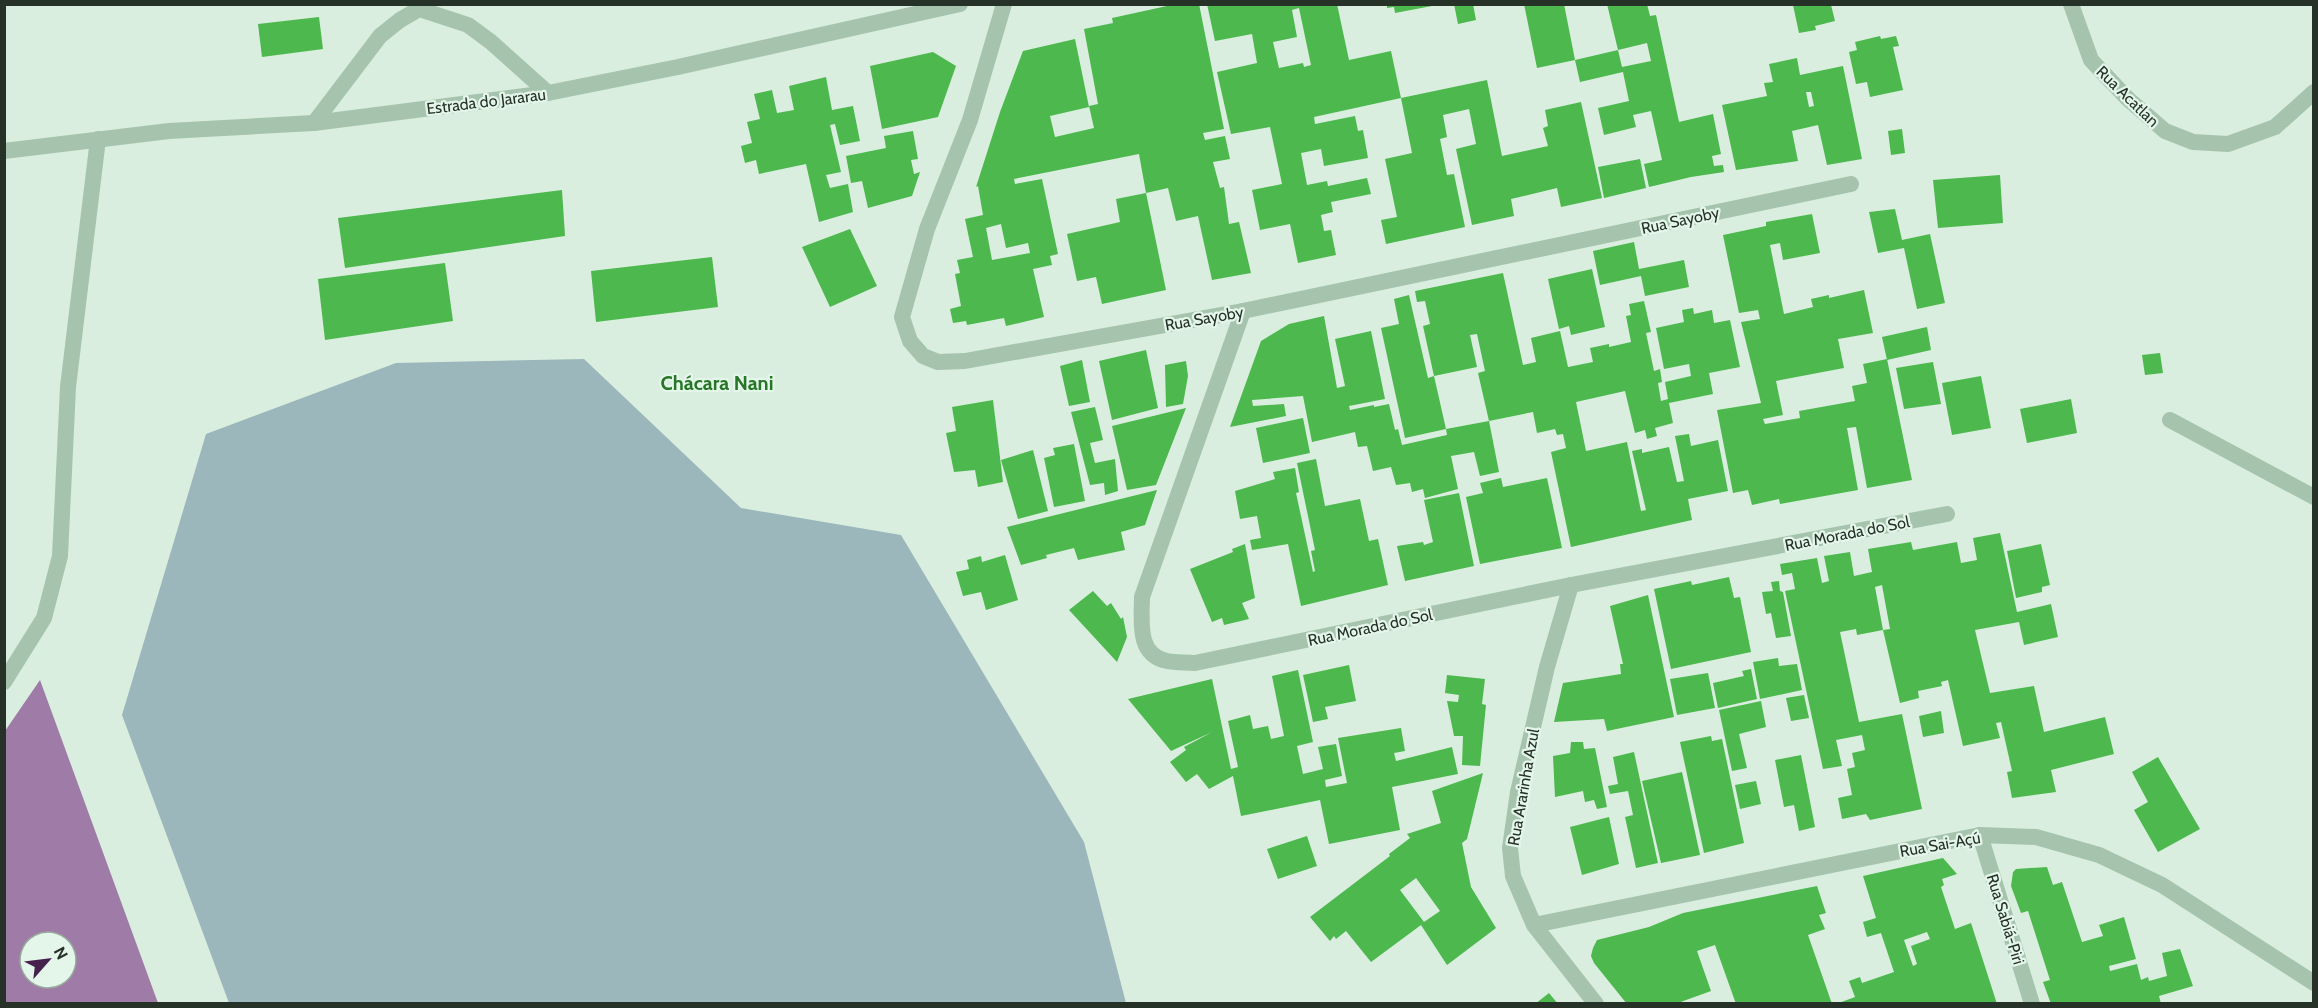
<svg xmlns="http://www.w3.org/2000/svg" width="2318" height="1008" font-family="Cabin,sans-serif">
<style>
.green{fill:#9bb7bb}
.water{fill:#9f7ba7;fill-rule:evenodd}
.building{fill:#4cb84d;fill-rule:evenodd}
.lines{fill:none;stroke-linecap:round;stroke-linejoin:round}
.minor{stroke:#a6c4ad;stroke-width:16}
.labels{text-anchor:middle;stroke-width:4.5;stroke-linejoin:round;paint-order:stroke}
.street-label{font-size:16px;fill:#263127;stroke:#e4f6ea}
.quarter-label{font-size:20px;font-weight:bold;fill:#287729;stroke:#e4f6ea}
</style>
<rect width="100%" height="100%" fill="#d9eedf"/>
<!-- green -->
<path class="green" d="M 584,359 L 741,508 L 901,535 L 1084,842 L 1126,1003 L 229,1003 L 122,715 L 206,434 L 396,363 Z"/>
<!-- water -->
<path class="water" d="M 40,680 L 158,1003 L 5,1003 L 5,731 ZM 30,942 L 66,942 L 66,978 L 30,978 Z"/>
<!-- building -->
<g class="building">
<path d="M 1176,4 L 1199,4 L 1224,129 L 1203,133 L 1205,140 L 1225,136 L 1230,159 L 1213,162 L 1220,188 L 1224,187 L 1229,224 L 1239,222 L 1251,273 L 1212,280 L 1198,216 L 1176,221 L 1168,188 L 1146,193 L 1166,290 L 1102,304 L 1096,277 L 1077,281 L 1067,234 L 1120,222 L 1116,199 L 1146,193 L 1139,154 L 1014,179 L 1015,184 L 1042,179 L 1058,254 L 1050,256 L 1052,265 L 1033,269 L 1044,317 L 1006,326 L 1004,318 L 967,325 L 966,321 L 953,323 L 950,309 L 961,306 L 955,274 L 960,273 L 957,260 L 973,257 L 965,219 L 983,215 L 978,186 L 976,187 L 1000,112 L 1023,51 L 1075,39 L 1089,107 L 1050,116 L 1055,137 L 1094,128 L 1089,106 L 1098,104 L 1084,29 L 1113,23 L 1112,18 ZM 1001,224 L 1006,248 L 1028,243 L 1030,253 L 992,260 L 986,228 Z"/>
<path d="M 1207,4 L 1337,4 L 1349,60 L 1391,51 L 1401,98 L 1314,117 L 1315,124 L 1355,116 L 1358,131 L 1363,130 L 1368,158 L 1324,166 L 1321,149 L 1301,153 L 1307,185 L 1327,181 L 1328,186 L 1367,178 L 1371,194 L 1331,202 L 1333,212 L 1321,215 L 1324,231 L 1331,230 L 1336,255 L 1298,263 L 1290,224 L 1260,230 L 1252,190 L 1282,184 L 1270,127 L 1231,134 L 1217,72 L 1257,63 L 1252,34 L 1215,41 ZM 1299,8 L 1311,65 L 1304,67 L 1303,63 L 1279,68 L 1273,42 L 1297,37 L 1292,10 Z"/>
<path d="M 1387,4 L 1432,4 L 1432,6 L 1395,13 L 1394,7 L 1387,8 Z"/>
<path d="M 1454,4 L 1473,4 L 1476,20 L 1458,24 Z"/>
<path d="M 1524,4 L 1564,4 L 1575,60 L 1618,50 L 1622,67 L 1651,61 L 1647,43 L 1618,50 L 1607,4 L 1647,4 L 1650,16 L 1656,15 L 1679,122 L 1713,114 L 1721,154 L 1712,156 L 1714,166 L 1723,165 L 1724,172 L 1691,177 L 1649,187 L 1644,164 L 1662,160 L 1651,111 L 1633,115 L 1636,127 L 1604,135 L 1598,108 L 1629,101 L 1623,72 L 1580,82 L 1575,60 L 1537,68 Z"/>
<path d="M 1793,5 L 1831,5 L 1835,21 L 1815,26 L 1816,30 L 1799,33 Z"/>
<path d="M 319,17 L 323,49 L 262,57 L 258,24 Z"/>
<path d="M 1880,36 L 1881,39 L 1896,36 L 1899,46 L 1893,47 L 1903,90 L 1870,97 L 1867,82 L 1856,84 L 1849,52 L 1857,50 L 1855,42 Z"/>
<path d="M 933,52 L 956,66 L 938,117 L 882,129 L 870,66 Z"/>
<path d="M 1797,58 L 1800,75 L 1843,66 L 1862,159 L 1827,165 L 1818,125 L 1792,131 L 1798,161 L 1736,170 L 1722,105 L 1767,96 L 1764,83 L 1773,82 L 1769,64 ZM 1806,92 L 1811,92 L 1814,106 L 1809,107 Z"/>
<path d="M 826,77 L 832,110 L 853,106 L 860,141 L 840,145 L 835,124 L 830,125 L 841,172 L 826,175 L 830,188 L 848,184 L 853,212 L 819,222 L 806,164 L 759,174 L 756,160 L 745,163 L 741,146 L 752,143 L 747,122 L 760,119 L 754,94 L 772,90 L 777,113 L 794,110 L 789,86 Z"/>
<path d="M 1487,80 L 1502,156 L 1548,146 L 1543,128 L 1548,126 L 1545,110 L 1581,102 L 1602,198 L 1561,207 L 1557,188 L 1511,199 L 1514,216 L 1472,225 L 1456,149 L 1476,144 L 1469,109 L 1443,115 L 1447,137 L 1440,139 L 1447,175 L 1454,174 L 1465,227 L 1386,244 L 1381,220 L 1397,217 L 1385,159 L 1412,153 L 1401,98 Z"/>
<path d="M 1902,129 L 1905,153 L 1891,155 L 1888,131 Z"/>
<path d="M 913,131 L 918,159 L 911,160 L 914,174 L 920,172 L 912,196 L 868,208 L 862,181 L 851,183 L 846,156 L 886,148 L 884,136 Z"/>
<path d="M 1640,159 L 1646,188 L 1604,198 L 1598,167 Z"/>
<path d="M 2000,175 L 2003,223 L 1938,228 L 1933,180 Z"/>
<path d="M 562,190 L 565,236 L 345,268 L 338,218 Z"/>
<path d="M 1895,209 L 1902,240 L 1930,234 L 1945,303 L 1917,309 L 1904,248 L 1878,253 L 1869,212 Z"/>
<path d="M 1812,214 L 1820,253 L 1783,260 L 1780,243 L 1770,245 L 1784,314 L 1813,307 L 1811,299 L 1829,295 L 1829,298 L 1864,290 L 1873,333 L 1838,339 L 1844,368 L 1776,381 L 1783,415 L 1763,419 L 1765,424 L 1800,418 L 1799,411 L 1855,401 L 1852,386 L 1867,383 L 1863,364 L 1887,359 L 1912,480 L 1867,488 L 1856,427 L 1847,428 L 1858,490 L 1780,504 L 1779,499 L 1752,505 L 1748,490 L 1733,493 L 1717,410 L 1761,403 L 1741,322 L 1760,319 L 1758,310 L 1739,313 L 1723,235 L 1766,226 L 1766,222 Z"/>
<path d="M 850,229 L 877,286 L 830,307 L 802,247 Z"/>
<path d="M 1634,242 L 1639,269 L 1684,260 L 1689,287 L 1645,296 L 1641,276 L 1600,285 L 1593,251 Z"/>
<path d="M 712,257 L 718,307 L 596,322 L 591,271 Z"/>
<path d="M 445,263 L 453,321 L 325,340 L 318,279 Z"/>
<path d="M 1592,269 L 1605,327 L 1571,335 L 1569,326 L 1559,329 L 1548,279 Z"/>
<path d="M 1503,273 L 1523,365 L 1536,362 L 1531,338 L 1560,331 L 1568,367 L 1593,362 L 1590,348 L 1609,344 L 1609,347 L 1631,342 L 1626,316 L 1631,315 L 1629,304 L 1644,301 L 1651,332 L 1646,333 L 1654,371 L 1660,369 L 1662,382 L 1658,383 L 1661,401 L 1668,399 L 1665,382 L 1691,376 L 1689,364 L 1664,369 L 1656,328 L 1684,322 L 1682,310 L 1693,308 L 1694,314 L 1712,310 L 1714,323 L 1730,320 L 1740,367 L 1709,373 L 1713,394 L 1669,403 L 1673,423 L 1655,428 L 1657,436 L 1647,439 L 1645,430 L 1635,433 L 1625,391 L 1576,402 L 1586,451 L 1627,442 L 1641,511 L 1646,510 L 1632,451 L 1642,449 L 1642,453 L 1669,447 L 1677,482 L 1684,481 L 1675,436 L 1689,434 L 1691,446 L 1718,440 L 1728,491 L 1688,499 L 1692,520 L 1571,547 L 1551,452 L 1566,448 L 1563,434 L 1557,435 L 1555,429 L 1537,433 L 1533,412 L 1489,421 L 1478,373 L 1485,371 L 1477,334 L 1470,335 L 1477,367 L 1434,376 L 1423,326 L 1430,324 L 1425,301 L 1417,302 L 1415,291 Z"/>
<path d="M 1409,295 L 1428,378 L 1434,376 L 1446,429 L 1405,438 L 1381,328 L 1399,324 L 1394,299 Z"/>
<path d="M 1324,316 L 1337,388 L 1345,386 L 1335,339 L 1371,331 L 1385,399 L 1349,406 L 1350,410 L 1374,405 L 1374,407 L 1389,404 L 1395,430 L 1398,429 L 1402,445 L 1447,435 L 1446,429 L 1489,421 L 1499,472 L 1480,476 L 1474,452 L 1451,456 L 1458,489 L 1425,498 L 1423,489 L 1412,492 L 1410,483 L 1396,485 L 1391,467 L 1373,471 L 1367,446 L 1358,447 L 1355,432 L 1312,442 L 1303,396 L 1252,400 L 1253,406 L 1284,404 L 1286,416 L 1230,427 L 1261,341 L 1289,324 Z"/>
<path d="M 1927,327 L 1931,350 L 1887,360 L 1882,337 Z"/>
<path d="M 1146,350 L 1158,408 L 1112,420 L 1099,361 Z"/>
<path d="M 2160,353 L 2163,373 L 2145,375 L 2142,355 Z"/>
<path d="M 1082,360 L 1090,402 L 1069,406 L 1060,366 Z"/>
<path d="M 1186,361 L 1188,376 L 1183,404 L 1166,407 L 1165,365 Z"/>
<path d="M 1933,362 L 1941,404 L 1904,409 L 1896,368 Z"/>
<path d="M 1981,376 L 1991,428 L 1952,435 L 1942,383 Z"/>
<path d="M 2071,399 L 2077,433 L 2027,443 L 2020,409 Z"/>
<path d="M 993,400 L 1003,482 L 978,487 L 975,470 L 954,472 L 946,433 L 956,431 L 952,407 Z"/>
<path d="M 1095,407 L 1103,440 L 1090,443 L 1095,463 L 1115,459 L 1118,491 L 1105,495 L 1104,483 L 1090,485 L 1071,412 Z"/>
<path d="M 1186,408 L 1156,485 L 1127,490 L 1112,426 Z"/>
<path d="M 1303,418 L 1310,453 L 1263,463 L 1256,428 Z"/>
<path d="M 1074,444 L 1085,501 L 1054,507 L 1044,458 L 1055,455 L 1053,448 Z"/>
<path d="M 1033,450 L 1048,511 L 1018,519 L 1001,460 Z"/>
<path d="M 1316,459 L 1325,506 L 1360,499 L 1369,541 L 1378,539 L 1388,585 L 1301,606 L 1288,544 L 1252,550 L 1250,540 L 1261,538 L 1257,516 L 1240,519 L 1235,491 L 1275,479 L 1273,472 L 1295,468 L 1299,492 L 1296,493 L 1313,572 L 1315,571 L 1311,551 L 1315,550 L 1297,463 Z"/>
<path d="M 1501,478 L 1503,487 L 1547,478 L 1562,548 L 1480,564 L 1466,497 L 1483,493 L 1480,483 Z"/>
<path d="M 1157,490 L 1145,525 L 1121,532 L 1125,550 L 1078,560 L 1074,548 L 1046,555 L 1047,558 L 1021,565 L 1007,527 Z"/>
<path d="M 1459,493 L 1474,566 L 1405,581 L 1397,546 L 1423,542 L 1424,545 L 1433,542 L 1424,500 Z"/>
<path d="M 2000,533 L 2017,612 L 2051,604 L 2058,637 L 2024,645 L 2019,622 L 1975,630 L 1990,693 L 2034,686 L 2044,732 L 2105,717 L 2114,754 L 2051,770 L 2056,792 L 2012,798 L 2007,772 L 2012,771 L 2001,722 L 1996,723 L 2000,738 L 1963,746 L 1948,680 L 1941,682 L 1942,686 L 1918,691 L 1919,698 L 1900,703 L 1883,630 L 1857,635 L 1856,629 L 1840,632 L 1859,722 L 1902,714 L 1922,809 L 1870,820 L 1866,814 L 1842,819 L 1838,798 L 1852,795 L 1847,769 L 1855,767 L 1852,753 L 1865,750 L 1862,735 L 1836,740 L 1842,766 L 1823,769 L 1785,591 L 1795,589 L 1792,573 L 1782,575 L 1780,564 L 1817,558 L 1822,583 L 1829,581 L 1824,556 L 1850,552 L 1854,576 L 1872,572 L 1868,549 L 1911,542 L 1913,550 L 1957,542 L 1961,563 L 1977,560 L 1973,538 ZM 1882,585 L 1890,629 L 1883,630 L 1875,587 Z"/>
<path d="M 1245,544 L 1255,598 L 1242,603 L 1249,619 L 1224,625 L 1222,618 L 1212,622 L 1190,569 L 1233,552 L 1232,549 Z"/>
<path d="M 2041,544 L 2050,585 L 2042,587 L 2042,592 L 2016,598 L 2007,551 Z"/>
<path d="M 1005,555 L 1018,600 L 986,610 L 981,592 L 963,596 L 956,572 L 969,569 L 967,560 L 981,556 L 982,562 Z"/>
<path d="M 1729,577 L 1734,598 L 1740,597 L 1751,652 L 1671,669 L 1654,589 L 1691,581 L 1692,585 Z"/>
<path d="M 1779,581 L 1780,591 L 1783,592 L 1791,636 L 1776,638 L 1771,613 L 1766,614 L 1762,592 L 1773,591 L 1771,582 Z"/>
<path d="M 1093,591 L 1107,606 L 1111,603 L 1121,619 L 1123,617 L 1127,637 L 1117,662 L 1069,610 Z"/>
<path d="M 1648,595 L 1674,717 L 1607,731 L 1604,719 L 1554,722 L 1563,683 L 1621,674 L 1620,664 L 1623,664 L 1610,606 Z"/>
<path d="M 1778,658 L 1779,666 L 1797,664 L 1802,690 L 1760,699 L 1753,662 Z"/>
<path d="M 1349,665 L 1356,701 L 1325,707 L 1328,719 L 1313,722 L 1303,675 Z"/>
<path d="M 1751,669 L 1757,699 L 1718,708 L 1713,683 L 1744,676 L 1742,671 Z"/>
<path d="M 1298,670 L 1313,742 L 1297,746 L 1303,774 L 1323,769 L 1318,747 L 1336,744 L 1342,776 L 1325,780 L 1326,787 L 1347,783 L 1338,738 L 1401,728 L 1405,751 L 1394,753 L 1396,761 L 1452,747 L 1458,774 L 1392,787 L 1400,830 L 1329,844 L 1320,800 L 1241,816 L 1233,776 L 1209,789 L 1197,774 L 1186,782 L 1170,762 L 1186,750 L 1184,747 L 1212,732 L 1171,751 L 1128,699 L 1212,679 L 1231,769 L 1238,767 L 1228,721 L 1250,715 L 1253,729 L 1268,726 L 1271,739 L 1284,736 L 1272,676 Z"/>
<path d="M 1708,673 L 1715,708 L 1677,715 L 1670,679 Z"/>
<path d="M 1447,675 L 1485,679 L 1482,704 L 1486,705 L 1480,766 L 1462,765 L 1463,736 L 1454,736 L 1447,701 L 1458,702 L 1459,695 L 1445,693 Z"/>
<path d="M 1804,695 L 1809,718 L 1791,721 L 1786,698 Z"/>
<path d="M 1761,701 L 1766,727 L 1739,734 L 1747,768 L 1732,771 L 1719,710 Z"/>
<path d="M 1941,711 L 1944,733 L 1923,737 L 1919,716 Z"/>
<path d="M 1711,736 L 1712,741 L 1722,739 L 1744,843 L 1704,853 L 1680,742 Z"/>
<path d="M 1571,742 L 1583,742 L 1584,749 L 1595,748 L 1607,807 L 1597,809 L 1594,800 L 1585,802 L 1583,791 L 1555,797 L 1553,756 L 1570,753 Z"/>
<path d="M 1634,752 L 1658,863 L 1636,868 L 1625,817 L 1633,815 L 1628,791 L 1610,794 L 1608,786 L 1618,784 L 1613,757 Z"/>
<path d="M 1801,755 L 1815,827 L 1799,831 L 1794,805 L 1784,807 L 1775,760 Z"/>
<path d="M 2158,757 L 2200,829 L 2158,852 L 2134,810 L 2148,802 L 2132,772 Z"/>
<path d="M 1682,772 L 1700,855 L 1661,863 L 1642,781 Z"/>
<path d="M 1483,773 L 1467,839 L 1462,843 L 1471,887 L 1496,928 L 1447,965 L 1421,925 L 1371,962 L 1346,931 L 1336,939 L 1334,936 L 1330,941 L 1310,917 L 1390,856 L 1389,854 L 1410,838 L 1407,834 L 1441,823 L 1432,791 ZM 1416,878 L 1440,911 L 1424,922 L 1400,890 Z"/>
<path d="M 1756,781 L 1761,804 L 1740,809 L 1735,785 Z"/>
<path d="M 1609,817 L 1619,864 L 1582,875 L 1570,827 Z"/>
<path d="M 1307,836 L 1317,866 L 1278,879 L 1267,849 Z"/>
<path d="M 1943,858 L 1957,874 L 1942,879 L 1944,885 L 1941,887 L 1955,929 L 1971,923 L 1997,1004 L 1836,1004 L 1855,997 L 1849,981 L 1860,977 L 1862,983 L 1894,972 L 1881,933 L 1867,937 L 1863,922 L 1876,918 L 1863,876 ZM 1927,932 L 1930,939 L 1911,946 L 1917,964 L 1913,966 L 1904,940 Z"/>
<path d="M 2047,867 L 2053,885 L 2062,882 L 2082,942 L 2103,936 L 2099,925 L 2124,917 L 2136,959 L 2109,966 L 2110,971 L 2137,964 L 2141,980 L 2148,977 L 2149,981 L 2167,976 L 2162,953 L 2180,949 L 2193,986 L 2159,996 L 2161,1004 L 2051,1004 L 2043,982 L 2050,980 L 2028,911 L 2021,913 L 2011,886 L 2013,872 L 2016,869 Z"/>
<path d="M 1817,886 L 1826,913 L 1819,915 L 1825,929 L 1808,935 L 1832,1004 L 1736,1004 L 1715,945 L 1697,951 L 1711,991 L 1675,1004 L 1627,1004 L 1594,963 L 1591,956 L 1593,948 L 1597,940 L 1649,927 L 1683,913 Z"/>
<path d="M 1549,993 L 1558,1004 L 1535,1004 Z"/>
</g>
<g class="lines">
<!-- minor -->
<g class="minor">
<path d="M 1004,4 L 970,120 L 927,229 L 902,317 L 910,341 L 923,356 L 938,362 L 965,361 L 1243,311 L 1851,184"/>
<path d="M 2071,4 L 2091,60 L 2128,99 L 2165,131 L 2193,142 L 2228,144 L 2275,127 L 2314,92"/>
<path d="M 314,123 L 380,36 L 400,20 L 419,9 L 468,25 L 491,42 L 548,93"/>
<path d="M 4,151 L 169,131 L 314,123 L 548,93 L 678,67 L 960,4"/>
<path d="M 1243,311 L 1142,597 C 1142,620 1136,655 1167,661 C 1176,663 1186,662 1195,663 L 1571,585 L 1947,514"/>
<path d="M 2170,420 L 2314,497"/>
<path d="M 1571,585 L 1547,667 L 1518,792 L 1510,848 L 1513,876 L 1534,925 L 1596,1004"/>
<path d="M 4,682 L 44,618 L 60,556 L 68,387 L 98,139"/>
<path d="M 1980,835 L 2032,1004"/>
<path d="M 1534,925 L 1980,835 L 2036,837 L 2099,855 L 2162,885 L 2314,983"/>
</g>
</g>
<g class="labels">
<!-- street labels -->
<g class="street-label">
<text transform="translate(2128 96) rotate(44)" y="6">Rua Acatlan</text>
<text transform="translate(486 101) rotate(-7)" y="6">Estrada do Jararau</text>
<text transform="translate(1680 220) rotate(-12)" y="6">Rua Sayoby</text>
<text transform="translate(1204 318) rotate(-10)" y="6">Rua Sayoby</text>
<text transform="translate(1847 533) rotate(-11)" y="6">Rua Morada do Sol</text>
<text transform="translate(1370 627) rotate(-12)" y="6">Rua Morada do Sol</text>
<text transform="translate(1523 787) rotate(-80)" y="6">Rua Ararinha Azul</text>
<text transform="translate(1940 844) rotate(-10)" y="6">Rua Sai-Açú</text>
<text transform="translate(2006 919) rotate(73)" y="6">Rua Sabiá-Piri</text>
</g>
<!-- quarter labels -->
<g class="quarter-label">
<text x="717" y="390">Chácara Nani</text>
</g>
</g>
<!-- border -->
<rect width="2318" height="1008" fill="none" stroke="#263127" stroke-width="12"/>
<!-- north arrow -->
<g transform="translate(48 960) rotate(62)"><circle r="28" fill="#e4f6ea" stroke="#98a79c" stroke-width="1.5"/>
<path d="M0-4.5L10 22L0 15L-10 22Z" fill="#46214e"/>
<text y="-9" font-size="16" font-weight="bold" text-anchor="middle" fill="#263127">N</text>
</g>
</svg>
